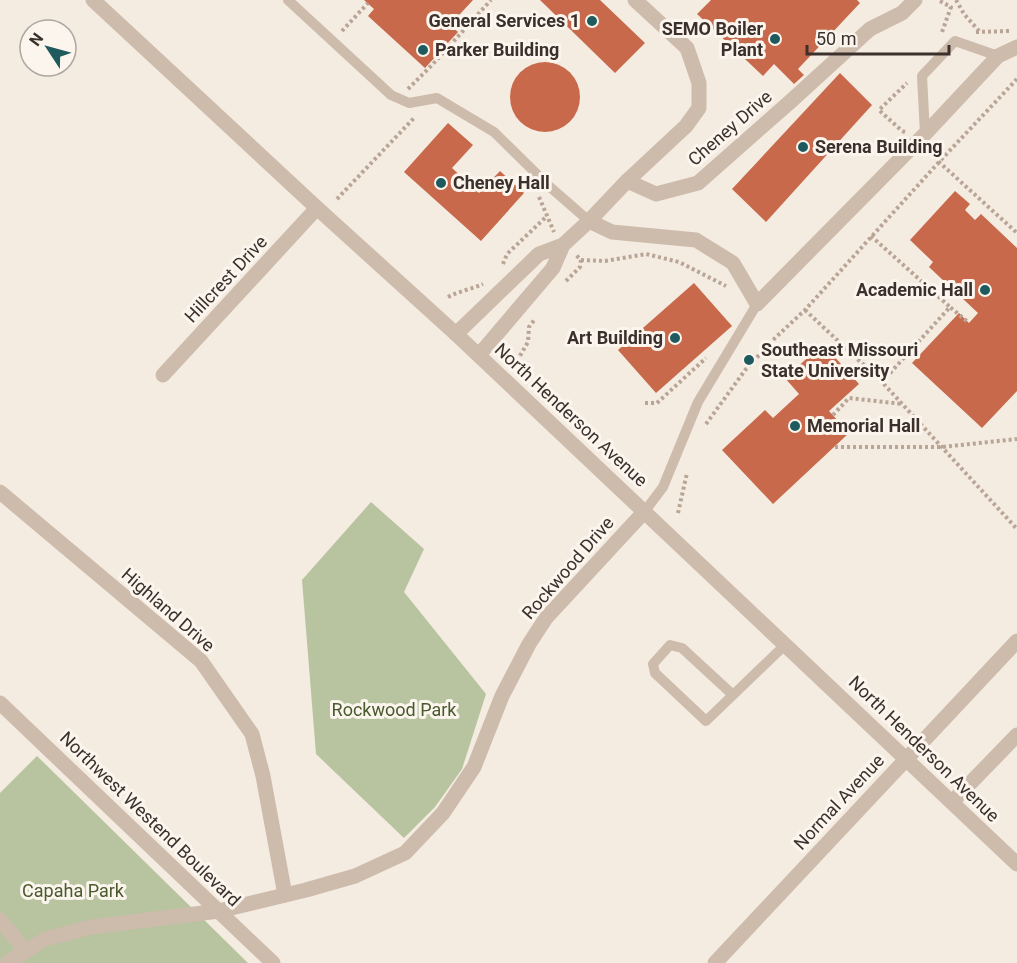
<svg xmlns="http://www.w3.org/2000/svg" width="1017" height="963" font-family="Roboto,sans-serif">
<style>
.green{fill:#b8c4a0}
.building{fill:#c8694b}
.lines{fill:none;stroke-linecap:round;stroke-linejoin:round}
.path{stroke:#b9a596;stroke-width:4;stroke-dasharray:3 3;stroke-linecap:butt}
.service{stroke:#cdbbac;stroke-width:10}
.minor{stroke:#cdbbac;stroke-width:15}
.tertiary{stroke:#cdbbac;stroke-width:15}
.poi-dot{fill:#1f5a5e;stroke:#fbf5ee;stroke-width:2}
.labels{text-anchor:middle;stroke-width:6;stroke-linejoin:round;paint-order:stroke}
.poi-label{font-size:18px;font-weight:bold;fill:#3b302b;stroke:#fbf5ee;text-anchor:start}
.street-label{font-size:18px;fill:#3b302b;stroke:#fbf5ee}
.park-label{font-size:18px;fill:#4a5a2e;stroke:#fbf5ee}
</style>
<rect width="100%" height="100%" fill="#f4ebe1"/>
<!-- green -->
<g class="green">
<path d="M 371,502 L 424,549 L 404,592 L 486,694 L 462,769 L 435,807 L 404,838 L 316,754 L 302,580 Z"/>
<path d="M 37,756 L 248,963 L 0,963 L 0,793 Z"/>
</g>
<!-- building -->
<g class="building">
<path d="M 364,0 L 473,0 L 450,25 L 458,32 L 425,68 L 368,16 L 374,9 Z"/>
<path d="M 540,0 L 600,0 L 645,43 L 615,73 Z"/>
<path d="M 711,0 L 857,0 L 860,3 L 798,69 L 804,75 L 794,84 L 774,64 L 763,76 L 697,14 Z"/>
<circle cx="545" cy="97" r="35"/>
<path d="M 840,73 L 872,105 L 766,222 L 732,189 Z"/>
<path d="M 448,123 L 473,145 L 452,168 L 479,193 L 500,171 L 524,193 L 481,241 L 404,172 Z"/>
<path d="M 955,191 L 970,204 L 965,210 L 975,220 L 981,214 L 1017,248 L 1017,391 L 982,428 L 912,363 L 959,313 L 969,323 L 978,313 L 929,267 L 933,262 L 910,240 Z"/>
<path d="M 694,283 L 732,326 L 656,393 L 618,350 Z"/>
<path d="M 823,344 L 859,384 L 829,411 L 849,433 L 773,504 L 722,450 L 765,410 L 773,418 L 799,394 L 785,378 Z"/>
</g>
<g class="lines">
<!-- path -->
<g class="path">
<path d="M 956,0 L 964,14 L 979,31"/>
<path d="M 940,1 L 951,7 L 942,32"/>
<path d="M 342,31 L 368,3"/>
<path d="M 976,32 L 1010,31"/>
<path d="M 408,89 L 432,65 L 491,0"/>
<path d="M 905,132 L 902,131 L 879,110 L 907,83"/>
<path d="M 931,152 L 939,162 L 1017,233"/>
<path d="M 539,197 L 554,232"/>
<path d="M 337,199 L 414,118"/>
<path d="M 871,236 L 950,307"/>
<path d="M 581,260 L 605,261 L 646,254 L 679,262 L 726,286"/>
<path d="M 503,264 L 507,254 L 546,217"/>
<path d="M 566,281 L 580,267 L 581,260 L 575,254"/>
<path d="M 448,297 C 459,291 472,289 483,284"/>
<path d="M 805,310 L 882,382 L 1017,529"/>
<path d="M 517,361 L 528,342 L 529,327 L 535,319"/>
<path d="M 882,382 L 950,307 L 969,323"/>
<path d="M 645,403 L 657,403 L 706,358"/>
<path d="M 833,415 L 849,398 L 902,404"/>
<path d="M 706,424 L 746,369 L 775,338 L 805,310 L 939,162 L 1017,79"/>
<path d="M 835,447 L 942,447 L 1017,439"/>
<path d="M 678,513 L 687,473"/>
</g>
<!-- service -->
<g class="service">
<path d="M 288,0 L 391,95 L 409,103 L 437,98 L 494,132 L 550,187 L 589,221"/>
<path d="M 925,134 L 922,76 L 955,41 L 998,56"/>
<path d="M 645,511 L 663,487 L 698,402 L 757,304"/>
<path d="M 733,695 L 682,648 L 670,645 L 653,664 L 655,673 L 706,721 L 786,644"/>
</g>
<!-- minor -->
<g class="minor">
<path d="M 93,0 L 317,208 L 456,334 L 1017,864"/>
<path d="M 627,181 L 686,126 L 699,108 L 699,83 L 687,48 L 635,0"/>
<path d="M 589,221 L 612,232 L 696,240 L 733,263 L 757,304 L 925,134 L 998,56 L 1017,47"/>
<path d="M 456,334 L 539,254 L 563,245 L 589,221 L 627,181 L 656,194 L 698,183 L 791,101 L 870,29 L 902,13 L 915,0"/>
<path d="M 479,355 L 553,268 L 563,245"/>
<path d="M 163,375 L 317,208"/>
<path d="M 0,492 L 201,661 L 252,734 L 263,776 L 285,895"/>
<path d="M 952,802 L 1017,735"/>
<path d="M 0,920 L 26,951"/>
<path d="M 7,963 L 45,939 L 91,927 L 219,911 L 306,890 L 355,876 L 405,853 L 443,813 L 474,767 L 502,696 L 529,644 L 546,618 L 645,511"/>
<path d="M 715,963 L 1017,641"/>
</g>
<!-- tertiary -->
<path class="tertiary" d="M 0,703 L 273,963"/>
</g>
<!-- markers -->
<g class="poi-dot">
<circle cx="592" cy="21" r="6"/>
<circle cx="775" cy="39" r="6"/>
<circle cx="423" cy="50" r="6"/>
<circle cx="803" cy="147" r="6"/>
<circle cx="441" cy="183" r="6"/>
<circle cx="985" cy="290" r="6"/>
<circle cx="675" cy="338" r="6"/>
<circle cx="749" cy="360" r="6"/>
<circle cx="795" cy="426" r="6"/>
</g>
<g class="labels">
<!-- poi labels -->
<g class="poi-label">
<text x="580" y="27" text-anchor="end">General Services 1</text>
<text x="763" y="35" text-anchor="end">SEMO Boiler<tspan x="763" dy="21">Plant</tspan></text>
<text x="435" y="56">Parker Building</text>
<text x="815" y="153">Serena Building</text>
<text x="453" y="189">Cheney Hall</text>
<text x="973" y="296" text-anchor="end">Academic Hall</text>
<text x="663" y="344" text-anchor="end">Art Building</text>
<text x="761" y="356">Southeast Missouri<tspan x="761" dy="21">State University</tspan></text>
<text x="807" y="432">Memorial Hall</text>
</g>
<!-- street labels -->
<g class="street-label">
<text transform="translate(730 128) rotate(-41)" y="6">Cheney Drive</text>
<text transform="translate(226 279) rotate(-47)" y="6">Hillcrest Drive</text>
<text transform="translate(571 415) rotate(43)" y="6">North Henderson Avenue</text>
<text transform="translate(568 568) rotate(-49)" y="6">Rockwood Drive</text>
<text transform="translate(168 610) rotate(41)" y="6">Highland Drive</text>
<text transform="translate(924 749) rotate(44)" y="6">North Henderson Avenue</text>
<text transform="translate(839 802) rotate(-47)" y="6">Normal Avenue</text>
<text transform="translate(150 819) rotate(44)" y="6">Northwest Westend Boulevard</text>
</g>
<!-- park labels -->
<g class="park-label">
<text x="394" y="716">Rockwood Park</text>
<text x="73" y="897">Capaha Park</text>
</g>
</g>
<!-- north arrow -->
<g transform="translate(48 48) rotate(306)"><circle r="28" fill="#fbf5ee" stroke="#aea6a0" stroke-width="1.5"/>
<path d="M0-4.5L10 22L0 15L-10 22Z" fill="#1f5a5e"/>
<text y="-9" font-size="16" font-weight="bold" text-anchor="middle" fill="#3b302b">N</text>
</g>
<!-- scale -->
<path d="M807 45v9h142v-9" fill="none" stroke="#3b302b" stroke-width="3"/>
<text x="816" y="45" font-size="18" fill="#3b302b" stroke="#fbf5ee" stroke-width="4.5" paint-order="stroke">50 m</text>
</svg>
